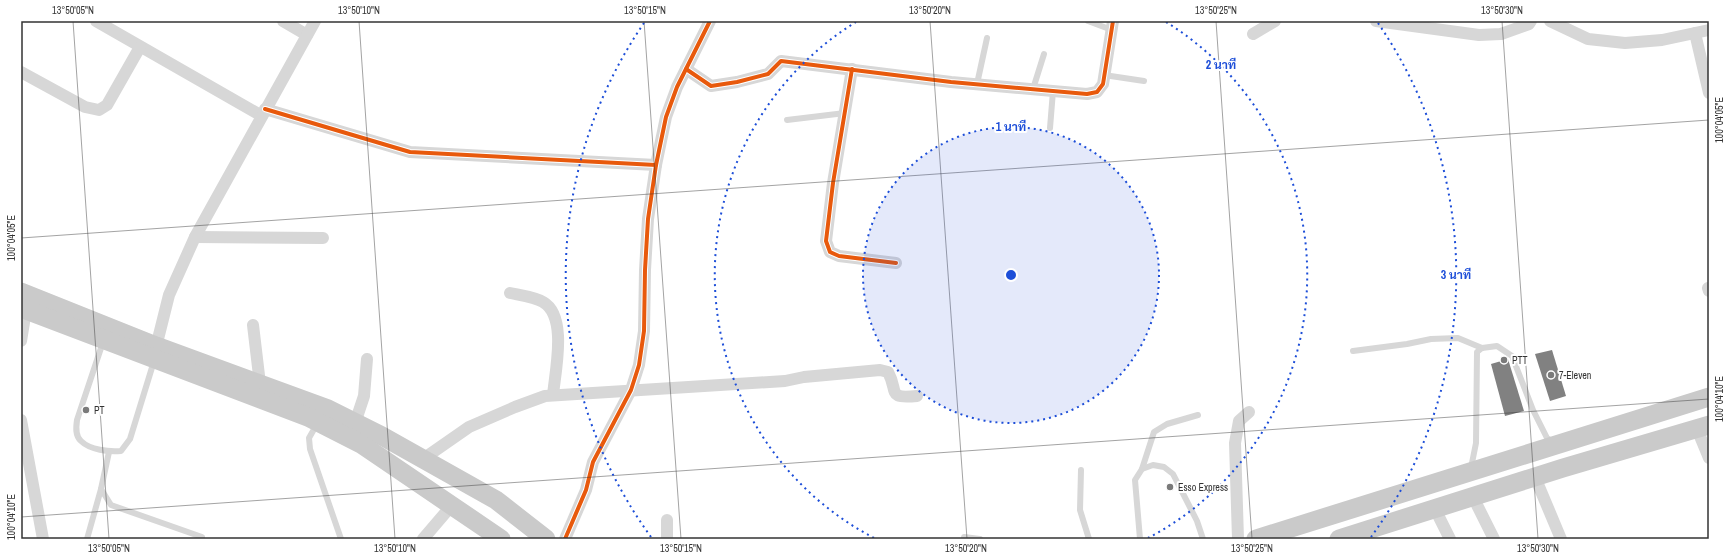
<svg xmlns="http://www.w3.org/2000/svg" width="1730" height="560" font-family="'Archivo Narrow',Sarabun,sans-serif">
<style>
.building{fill:#818181}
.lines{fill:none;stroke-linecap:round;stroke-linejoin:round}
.service{stroke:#d7d7d7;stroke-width:6}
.minor{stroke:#d7d7d7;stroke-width:12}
.primary{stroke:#cacaca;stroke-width:19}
.cycleway-casing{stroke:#fff;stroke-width:6}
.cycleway{stroke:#e8590c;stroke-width:4}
.ticks{fill:none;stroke:#333;stroke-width:1;stroke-opacity:0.45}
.ring{fill:none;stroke:#1d4ed8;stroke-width:2;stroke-dasharray:2 4}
.poi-dot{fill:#7a7a7a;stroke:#fff;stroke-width:1.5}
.labels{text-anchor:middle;stroke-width:4;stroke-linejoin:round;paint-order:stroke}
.poi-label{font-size:10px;fill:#333;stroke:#fff;text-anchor:start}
.centre{fill:#1d4ed8;stroke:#fff;stroke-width:2}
.ring-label{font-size:12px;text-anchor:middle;font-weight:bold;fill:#1d4ed8;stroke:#fff;stroke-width:4;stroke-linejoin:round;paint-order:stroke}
.neatline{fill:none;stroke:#333;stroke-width:1.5}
.ticks-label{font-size:10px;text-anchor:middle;fill:#333}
</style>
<rect width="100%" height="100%" fill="#fff"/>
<!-- building -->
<g class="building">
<path d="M 1552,350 L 1566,396 L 1550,401 L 1535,354 Z"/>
<path d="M 1508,359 L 1524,411 L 1505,416 L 1491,364 Z"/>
</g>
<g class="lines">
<!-- service -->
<g class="service">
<path d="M 1088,21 L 1112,30"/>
<path d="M 1104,75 L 1144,81"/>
<path d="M 977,84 L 987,38"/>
<path d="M 1033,89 L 1044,54"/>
<path d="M 787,120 L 845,113"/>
<path d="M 1050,128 L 1053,91"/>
<path d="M 103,342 L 77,420 C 76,427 75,436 81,441 C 90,450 109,452 121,451 L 130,439 L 154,361"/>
<path d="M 1353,351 L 1407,344 L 1431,339 L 1458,338 L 1482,348"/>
<path d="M 317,424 L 309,438 L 310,449 L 341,539"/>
<path d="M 109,452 L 101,489 L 111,505 L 202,537"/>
<path d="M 1471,468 L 1476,443 L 1477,352 L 1482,348 L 1497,346 L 1512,356 L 1533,410 L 1547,438 L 1553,442"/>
<path d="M 1142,469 L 1154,432 L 1167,424 L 1198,415"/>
<path d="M 1081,470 L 1080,510 L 1089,539"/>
<path d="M 964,537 L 980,539"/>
<path d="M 87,539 L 101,489"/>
<path d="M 1140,539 L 1135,480 L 1142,469 L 1153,465 L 1164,467 L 1173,474 L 1197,521 L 1203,539"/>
</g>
<!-- minor -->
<g class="minor">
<path d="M 96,21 L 262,116"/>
<path d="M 283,21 L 307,35"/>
<path d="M 1376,21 L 1479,35 L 1501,34 L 1529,24 L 1531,21"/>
<path d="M 1550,21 L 1588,39 L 1625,43 L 1662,40 L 1709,30"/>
<path d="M 1695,33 L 1709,93"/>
<path d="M 1253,34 L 1275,21"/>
<path d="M 686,69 L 711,86 L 737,82 L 768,74 L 781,61 L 951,82 L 1087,94 L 1097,92 L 1103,84 L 1113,21"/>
<path d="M 852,69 L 833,183 L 826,241 L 830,252 L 839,256 L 896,263"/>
<path d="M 21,72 L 85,107 L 99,110 L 107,105 L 140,47"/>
<path d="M 265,109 L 410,152 L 656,165"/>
<path d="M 195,237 L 323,238"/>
<path d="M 1708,288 L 1709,291"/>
<path d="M 510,293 C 519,295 535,297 543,302 C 568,316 555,372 553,395"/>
<path d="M 253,325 L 260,384"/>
<path d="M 21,341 L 26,310 L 29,304"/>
<path d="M 155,351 L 169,295 L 195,237 L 315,21"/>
<path d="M 21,420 L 43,539"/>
<path d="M 355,423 L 364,396 L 367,359"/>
<path d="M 1697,429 L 1709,458"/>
<path d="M 423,459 L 469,427 L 515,407 L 545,396 L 785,381 L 804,377 L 880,370 L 888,372 C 899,392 886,399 917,396"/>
<path d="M 1535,477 L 1561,539"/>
<path d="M 1473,497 L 1494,539"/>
<path d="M 1435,509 L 1450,539"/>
<path d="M 423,539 L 452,505"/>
<path d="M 565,539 L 586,490 L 593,462 L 631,390 L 639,365 L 644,331 L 645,270 L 648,219 L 656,165 L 666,117 L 677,87 L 710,21"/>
<path d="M 667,539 L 667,520"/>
<path d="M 1238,539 L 1235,443 L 1239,421 L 1249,412"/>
</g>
<!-- primary -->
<g class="primary">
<path d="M 21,292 L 156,346 L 328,409 L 382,436 L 496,500 L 546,539"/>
<path d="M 21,308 L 308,417 L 361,444 L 501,539"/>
<path d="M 1256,539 L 1709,397"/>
<path d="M 1339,539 L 1563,468 L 1709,425"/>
</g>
<defs>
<g id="cycleway">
<path d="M 686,69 L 711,86 L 737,82 L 768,74 L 781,61 L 951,82 L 1087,94 L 1097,92 L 1103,84 L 1113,21"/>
<path d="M 852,69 L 833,183 L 826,241 L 830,252 L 839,256 L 896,263"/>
<path d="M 265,109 L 410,152 L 656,165"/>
<path d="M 565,539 L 586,490 L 593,462 L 631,390 L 639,365 L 644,331 L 645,270 L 648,219 L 656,165 L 666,117 L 677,87 L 710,21"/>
</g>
</defs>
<!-- cycleway casing -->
<use href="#cycleway" class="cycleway-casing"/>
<!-- cycleway -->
<use href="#cycleway" class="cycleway"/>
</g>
<!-- ticks -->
<path class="ticks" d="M 73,21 L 109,539M 359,21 L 395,539M 644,21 L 681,539M 930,21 L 967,539M 1216,21 L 1252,539M 1502,21 L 1538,539M 21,238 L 1709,120M 21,517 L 1709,399"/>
<!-- distance rings -->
<circle cx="1011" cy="275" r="148" fill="#1d4ed8" fill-opacity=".12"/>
<g class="ring">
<circle cx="1011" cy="275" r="148"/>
<path d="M874 538A297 297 0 0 1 856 22M1166 22A297 297 0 0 1 1148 538"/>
<path d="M651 537A445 445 0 0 1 644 23M1378 23A445 445 0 0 1 1371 537"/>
</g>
<!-- markers -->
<g class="poi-dot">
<circle cx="1504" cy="360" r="4"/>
<circle cx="1551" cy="375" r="4"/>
<circle cx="86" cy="410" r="4"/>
<circle cx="1170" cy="487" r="4"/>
</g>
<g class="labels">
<!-- poi labels -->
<g class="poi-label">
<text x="1512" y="364">PTT</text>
<text x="1559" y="379">7-Eleven</text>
<text x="94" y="414">PT</text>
<text x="1178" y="491">Esso Express</text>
</g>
</g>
<circle cx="1011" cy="275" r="6" class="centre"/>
<g class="ring-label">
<text x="1221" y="69">2 นาที</text>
<text x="1011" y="131">1 นาที</text>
<text x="1456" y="279">3 นาที</text>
</g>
<!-- border -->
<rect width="1730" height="560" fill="none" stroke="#ffffff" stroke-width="44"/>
<rect x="22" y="22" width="1686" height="516" class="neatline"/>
<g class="ticks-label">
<text x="73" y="14">13°50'05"N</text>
<text x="359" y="14">13°50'10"N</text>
<text x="645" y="14">13°50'15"N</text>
<text x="930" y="14">13°50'20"N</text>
<text x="1216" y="14">13°50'25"N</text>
<text x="1502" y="14">13°50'30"N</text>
<text transform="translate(1719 120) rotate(-90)" y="4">100°04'05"E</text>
<text transform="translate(11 238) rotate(-90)" y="4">100°04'05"E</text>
<text transform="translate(1719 399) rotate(-90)" y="4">100°04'10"E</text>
<text transform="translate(11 517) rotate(-90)" y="4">100°04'10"E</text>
<text x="109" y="552">13°50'05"N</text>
<text x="395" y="552">13°50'10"N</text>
<text x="681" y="552">13°50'15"N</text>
<text x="966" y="552">13°50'20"N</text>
<text x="1252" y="552">13°50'25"N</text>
<text x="1538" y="552">13°50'30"N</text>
</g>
</svg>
